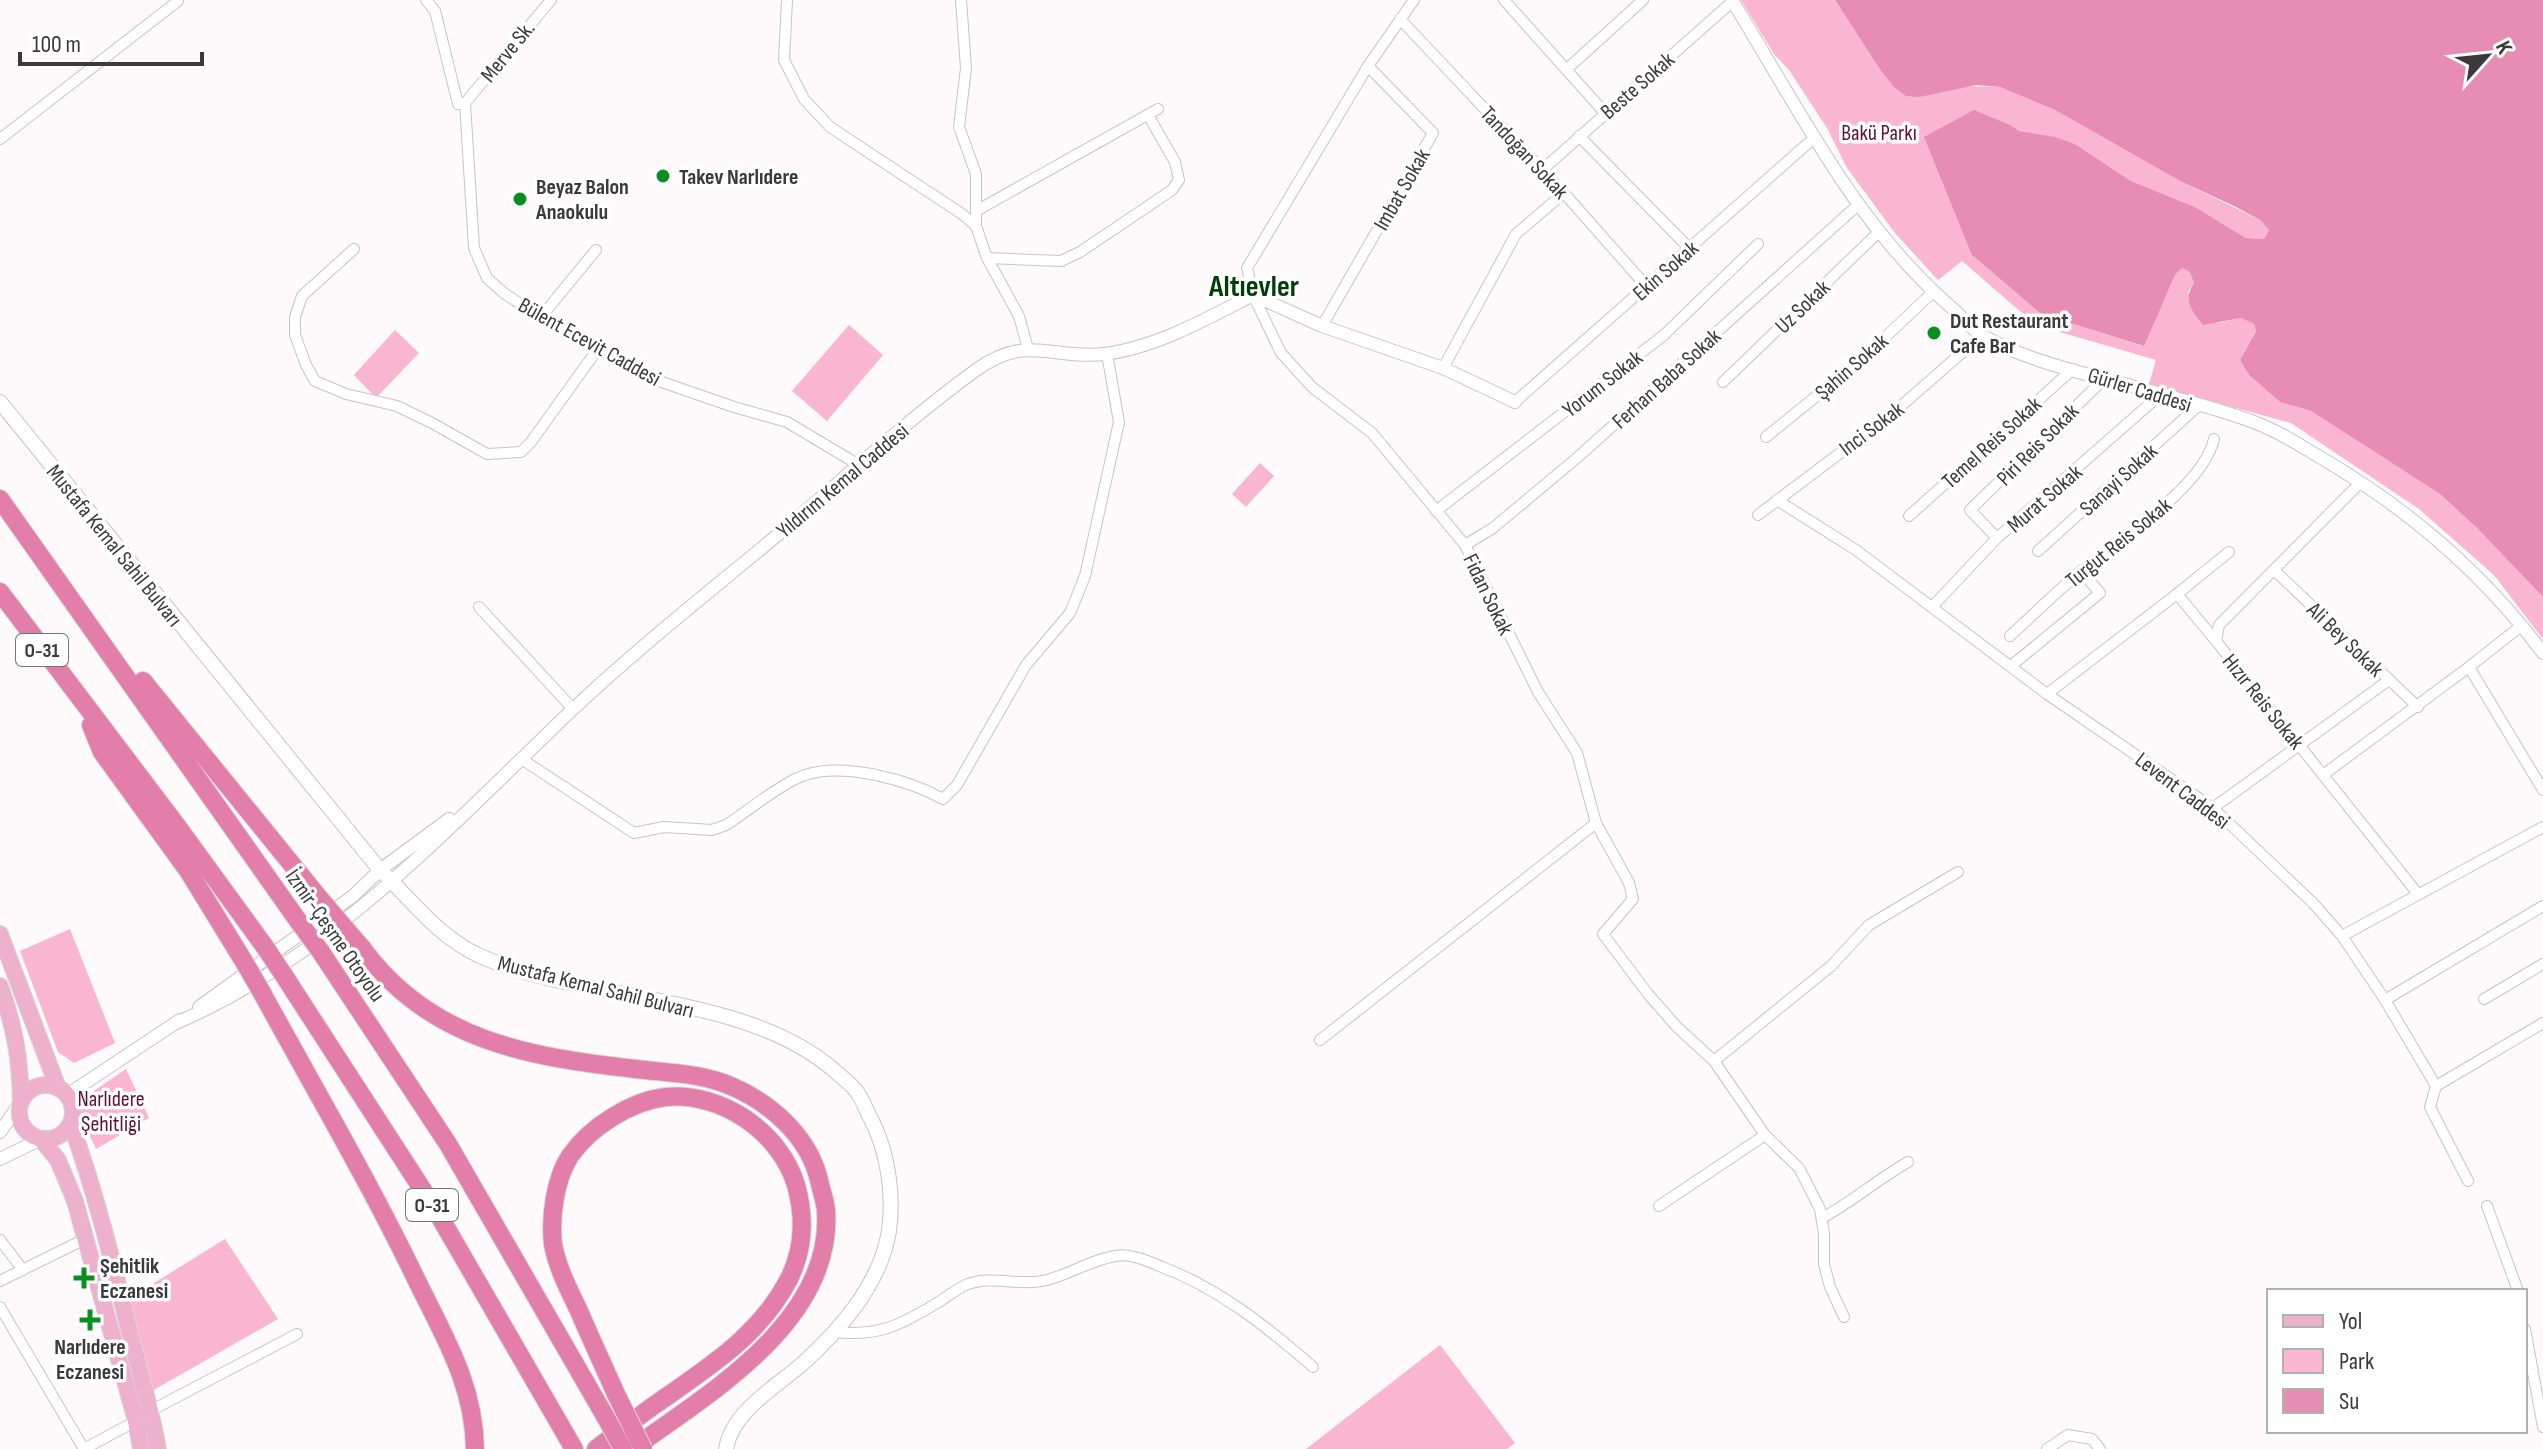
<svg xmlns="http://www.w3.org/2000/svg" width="2543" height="1449" font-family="'Sofia Sans Condensed',sans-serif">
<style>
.green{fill:#fab5d0}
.water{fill:#e78cb2}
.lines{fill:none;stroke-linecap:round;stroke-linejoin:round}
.minor-casing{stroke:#cac3c6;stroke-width:12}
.tertiary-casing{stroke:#cac3c6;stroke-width:14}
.secondary-casing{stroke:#cac3c6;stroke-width:16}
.primary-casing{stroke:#d8d7d8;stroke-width:18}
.motorway-casing{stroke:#d8d7d8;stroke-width:20}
.minor{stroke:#fff;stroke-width:10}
.tertiary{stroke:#fff;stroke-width:12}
.secondary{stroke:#fff;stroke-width:14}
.primary{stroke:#eeb1cc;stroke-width:16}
.motorway{stroke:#e37daa;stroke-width:18}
.motorway-bridge-casing{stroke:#d8d7d8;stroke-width:20;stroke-linecap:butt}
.motorway-bridge{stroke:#e37daa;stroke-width:18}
.poi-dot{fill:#079021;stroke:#fff;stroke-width:3}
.labels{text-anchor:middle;stroke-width:7;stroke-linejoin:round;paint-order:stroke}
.shield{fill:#fff;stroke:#767475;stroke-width:2}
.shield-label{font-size:20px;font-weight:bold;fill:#3b393a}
.street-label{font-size:22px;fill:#3b393a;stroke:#fff}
.park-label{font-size:22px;fill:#5f0f3a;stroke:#fff}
.poi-label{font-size:22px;font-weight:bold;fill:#3b393a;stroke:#fff;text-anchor:start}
.district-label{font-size:30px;font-weight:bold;fill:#013d08;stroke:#fff}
</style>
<rect width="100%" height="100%" fill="#fef9fb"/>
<!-- green -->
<g class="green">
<path d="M 1741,0 L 1835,0 L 1879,68 L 1920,97 L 1962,86 L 2000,87 L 2055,110 L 2180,181 L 2260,220 L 2269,230 L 2264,239 L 2246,238 L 2195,207 L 2131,181 L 2075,144 L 2019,131 L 2012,126 L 1972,255 L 2041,314 L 2143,346 L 2175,275 L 2182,268 L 2191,272 L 2194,283 L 2188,292 L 2217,323 L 2241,318 L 2254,324 L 2256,330 L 2240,360 L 2249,375 L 2280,402 L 2311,411 L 2440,494 L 2477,528 L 2543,597 L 2543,639 L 2494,575 L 2419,509 L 2291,423 L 2149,384 L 2156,360 L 2036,325 L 1962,261 L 1938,280 L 1895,233 L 1847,168 L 1827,128 L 1789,70 L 1774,54 Z"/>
<path d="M 849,325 L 883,355 L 827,421 L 792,391 Z"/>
<path d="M 395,330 L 419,353 L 376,398 L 354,375 Z"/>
<path d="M 1260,463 L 1274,476 L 1246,507 L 1232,494 Z"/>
<path d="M 70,929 L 115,1043 L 74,1063 L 58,1052 L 20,951 Z"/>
<path d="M 126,1069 L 149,1118 L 96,1149 L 75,1104 Z"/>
<path d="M 225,1239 L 278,1319 L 152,1391 L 130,1298 Z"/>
<path d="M 1440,1345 L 1515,1443 L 1507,1449 L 1306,1449 Z"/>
</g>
<!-- water -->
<path class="water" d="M 1835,0 L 2543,0 L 2543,597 L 2477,528 L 2440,494 L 2311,411 L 2280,402 L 2249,375 L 2240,360 L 2256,331 L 2254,324 L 2241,318 L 2203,325 C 2191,310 2183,300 2194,283 L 2190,272 L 2182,268 L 2175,275 L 2144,346 L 2041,314 L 1972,255 L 1924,137 L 1974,110 L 2012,126 L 2019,131 L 2055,137 L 2075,144 L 2131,181 L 2195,207 L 2246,238 L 2264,239 L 2269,230 L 2260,220 L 2236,207 L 2180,181 L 2055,110 L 2000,87 L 1976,85 L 1920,97 L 1906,96 L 1894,87 L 1879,68 Z"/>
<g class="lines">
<defs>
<g id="minor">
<path d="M 426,0 L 435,11 L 458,104 L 465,103"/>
<path d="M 787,0 L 784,60 L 804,99 L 830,127 L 962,214 L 976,226"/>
<path d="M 961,0 L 966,68 L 959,127 L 976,174 L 976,226 L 987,258 L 1019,316 L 1028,349"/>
<path d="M 1414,0 L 1368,66 L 1247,268 L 1253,295 L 1281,353 L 1313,388 L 1372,433 L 1465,545 L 1538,692 L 1577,753 L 1596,823 L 1629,883 L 1633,899 L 1603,934 L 1648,994 L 1677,1027 L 1714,1061 L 1765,1135 L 1799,1168 L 1820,1209 L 1824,1234 L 1824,1264 L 1830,1287 L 1844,1317"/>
<path d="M 1504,0 L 1605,113"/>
<path d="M 1400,19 L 1564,193 L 1646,286"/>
<path d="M 1567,69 L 1643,0"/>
<path d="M 465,103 L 474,248 L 487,278 L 505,294 L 541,317 L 597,350 L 656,380 L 734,407 L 787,422 L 859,465"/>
<path d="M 465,103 L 551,0"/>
<path d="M 1579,136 L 1689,248"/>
<path d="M 0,139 L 178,1"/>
<path d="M 1541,171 L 1733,1"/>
<path d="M 976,211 L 1158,109"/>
<path d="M 354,249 L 302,296 L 295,317 L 295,335 L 306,365 L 315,381 L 346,394 L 397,406 L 432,423 L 487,454 L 521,452 L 531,442 L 597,350"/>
<path d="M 987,258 L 1061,261 L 1080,252 L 1172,190 L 1179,180 L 1175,162 L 1148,115"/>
<path d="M 541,317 L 596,250"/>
<path d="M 1322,326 L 1433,133 L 1368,66"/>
<path d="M 1443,368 L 1516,234 L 1564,193"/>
<path d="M 1723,382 L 1880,231"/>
<path d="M 1515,402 L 1814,138"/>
<path d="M 1766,437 L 1861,360 L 1933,292"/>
<path d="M 2361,482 L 2219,625 L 2216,641 L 2418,894"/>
<path d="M 1777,500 L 1856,550 L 2047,694 L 2213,808 L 2313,903 L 2342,936 L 2385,1000 L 2436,1086 L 2430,1107 L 2468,1181"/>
<path d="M 1436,511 L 1664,335 L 1758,244"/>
<path d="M 1758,515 L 1893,413 L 1981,336"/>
<path d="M 1909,516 L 2073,369"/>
<path d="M 1997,538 L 1970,510 L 2105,378"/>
<path d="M 1465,545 L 1493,528 L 1578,457 L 1859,204"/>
<path d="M 2038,551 L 2198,406"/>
<path d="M 2274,570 L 2418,707"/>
<path d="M 2177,594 L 2229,552"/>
<path d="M 479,607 L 573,709"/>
<path d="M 1932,607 L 1997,538 L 2161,394"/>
<path d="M 2521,626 L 2469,667 L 2543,790"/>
<path d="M 2010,636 C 2034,614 2058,590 2084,569 C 2121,538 2203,487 2214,439"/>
<path d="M 2011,666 L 2100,593 L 2081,571"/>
<path d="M 2047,694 L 2177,594 L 2216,641"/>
<path d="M 523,760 L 634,833 L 664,827 L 712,830 L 726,825 C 748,811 783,782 805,775 C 844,762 909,780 943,799 L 957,785 L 1026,665 L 1070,613 L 1085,576 L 1119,422 L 1107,354"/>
<path d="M 2323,775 L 2469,667"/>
<path d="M 2213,808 L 2389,680"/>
<path d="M 2342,936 L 2543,827"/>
<path d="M 2484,999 L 2543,964"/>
<path d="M 2385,1000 L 2543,906"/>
<path d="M 1320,1040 L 1596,823"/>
<path d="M 1714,1061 L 1831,966 L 1869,925 L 1958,872"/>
<path d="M 2436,1086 L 2543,1023"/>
<path d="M 1659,1206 L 1765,1135"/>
<path d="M 2487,1206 L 2518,1291"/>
<path d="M 1822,1218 C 1852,1202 1878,1179 1908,1162"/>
<path d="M 0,1240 L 23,1270"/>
<path d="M 0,1281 L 85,1239"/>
<path d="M 0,1307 L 84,1449"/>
<path d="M 2525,1329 L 2543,1427"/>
<path d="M 835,1332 C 878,1337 901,1325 937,1303 C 947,1297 958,1288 968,1284 C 994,1275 1021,1287 1047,1280 C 1070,1274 1091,1260 1115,1256 C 1131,1253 1148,1261 1162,1267 C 1220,1289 1267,1327 1313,1367"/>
<path d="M 152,1410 L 297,1334"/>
<path d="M 84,1449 L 136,1421"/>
<path d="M 2047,1449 L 2068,1435 L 2092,1439 L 2100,1449"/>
</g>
<g id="tertiary">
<path d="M 1732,0 C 1797,106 1856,226 1952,308 C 1962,317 1972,330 1983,336 C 2034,365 2105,378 2161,394 C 2193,403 2241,415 2270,429 C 2290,438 2309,451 2328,462 C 2412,512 2484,574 2543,653"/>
<path d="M 199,1007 L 353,896 L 380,870 L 449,819"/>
<path d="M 176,1023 C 333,956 450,826 572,710 C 640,646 714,588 786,528 C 848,475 910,418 976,370 C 1028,333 1050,360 1104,354 C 1155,348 1208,318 1253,295 L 1322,326 L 1443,368 L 1515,402"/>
<path d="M 67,1095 L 180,1020"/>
<path d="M 0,1132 L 21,1102"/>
<path d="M 0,1159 L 41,1139"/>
</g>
<path id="secondary" d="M 0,402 L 380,870 C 413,901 438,937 480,956 C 589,1004 744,992 835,1071 C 842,1078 852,1084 857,1092 C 863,1100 866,1110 871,1119 C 888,1152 894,1194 889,1231 C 880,1285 840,1330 801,1365 C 774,1388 732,1412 726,1449"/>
<g id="primary">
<path d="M 0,934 L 58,1088"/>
<path d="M 0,986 C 15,1028 20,1058 21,1102"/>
<circle cx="46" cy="1112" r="27"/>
<path d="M 71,1124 C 96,1194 112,1259 129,1330 C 139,1370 151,1408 158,1449"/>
<path d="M 41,1139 L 58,1160 L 75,1201 L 136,1421 L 141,1449"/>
</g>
<g id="motorway">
<path d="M 0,499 L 299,922"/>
<path d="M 0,592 L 177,826 L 265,947"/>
<path d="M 143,681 L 320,899"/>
<path d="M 91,725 L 102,752 L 189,872 L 243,960"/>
<path d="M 362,948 C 430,1041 529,1057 636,1069 C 668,1073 701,1073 731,1086 C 771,1103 809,1137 819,1180 C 821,1190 825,1200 826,1210 C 834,1321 709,1393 632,1449"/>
<path d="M 321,952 L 448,1144 L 605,1416"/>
<path d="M 283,974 L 437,1212 L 574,1449"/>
<path d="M 261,991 C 314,1088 370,1183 418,1283 C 445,1338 474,1385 475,1449"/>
<path d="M 596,1449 C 613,1436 631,1422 649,1409 C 702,1371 758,1339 789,1279 C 804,1249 805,1217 796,1185 C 780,1132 722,1092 666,1097 C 631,1101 590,1127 570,1156 C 555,1179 550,1217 553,1244 C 557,1267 569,1290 579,1311 C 591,1339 604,1367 616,1394"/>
</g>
</defs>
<!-- minor casing -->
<use href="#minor" class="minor-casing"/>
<!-- tertiary casing -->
<use href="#tertiary" class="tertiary-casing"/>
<!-- secondary casing -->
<use href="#secondary" class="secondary-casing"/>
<!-- primary casing -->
<use href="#primary" class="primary-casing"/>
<!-- motorway casing -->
<use href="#motorway" class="motorway-casing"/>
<!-- minor -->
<use href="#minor" class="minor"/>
<!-- tertiary -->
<use href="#tertiary" class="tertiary"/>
<!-- secondary -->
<use href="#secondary" class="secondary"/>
<!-- primary -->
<use href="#primary" class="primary"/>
<!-- motorway -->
<use href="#motorway" class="motorway"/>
<defs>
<g id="motorway-bridge">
<path d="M 320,899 L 362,948"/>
<path d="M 299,922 L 321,952"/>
<path d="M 265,947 L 283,974"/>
<path d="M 243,960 L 261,991"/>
<path d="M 616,1394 L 643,1449"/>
<path d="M 605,1416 L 623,1449"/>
</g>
</defs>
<!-- motorway-bridge casing -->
<use href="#motorway-bridge" class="motorway-bridge-casing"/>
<!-- motorway-bridge -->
<use href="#motorway-bridge" class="motorway-bridge"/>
</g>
<!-- markers -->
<g class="poi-dot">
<circle cx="663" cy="176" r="8"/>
<circle cx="520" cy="199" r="8"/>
<circle cx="1934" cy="333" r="8"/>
<path d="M80 1266h8v8h8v8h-8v8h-8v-8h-8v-8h8z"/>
<path d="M86 1308h8v8h8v8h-8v8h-8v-8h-8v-8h8z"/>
</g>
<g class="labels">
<!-- shield labels -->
<g class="shield">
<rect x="16" y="634" width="52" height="32" rx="6"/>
<rect x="406" y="1189" width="52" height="32" rx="6"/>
</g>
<g class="shield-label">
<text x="42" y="657">O-31</text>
<text x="432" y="1212">O-31</text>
</g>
<!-- street labels -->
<g class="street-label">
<text transform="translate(507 51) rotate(-51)" y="8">Merve Sk.</text>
<text transform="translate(1637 85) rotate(-41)" y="8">Beste Sokak</text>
<text transform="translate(1525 152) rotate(47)" y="8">Tandoğan Sokak</text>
<text transform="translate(1401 189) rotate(-60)" y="8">Imbat Sokak</text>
<text transform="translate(1665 270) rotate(-41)" y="8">Ekin Sokak</text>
<text transform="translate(1802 306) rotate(-44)" y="8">Uz Sokak</text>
<text transform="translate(590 341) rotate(29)" y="8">Bülent Ecevit Caddesi</text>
<text transform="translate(1851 366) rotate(-41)" y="8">Şahin Sokak</text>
<text transform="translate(1666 378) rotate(-42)" y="8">Ferhan Baba Sokak</text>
<text transform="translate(1602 383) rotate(-38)" y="8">Yorum Sokak</text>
<text transform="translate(2140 389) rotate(17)" y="8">Gürler Caddesi</text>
<text transform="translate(1871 428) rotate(-37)" y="8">Inci Sokak</text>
<text transform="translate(1991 442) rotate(-42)" y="8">Temel Reis Sokak</text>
<text transform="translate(2037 444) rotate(-45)" y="8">Piri Reis Sokak</text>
<text transform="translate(2118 479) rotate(-42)" y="8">Sanayi Sokak</text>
<text transform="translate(842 480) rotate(-40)" y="8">Yıldırım Kemal Caddesi</text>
<text transform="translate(2044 498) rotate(-41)" y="8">Murat Sokak</text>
<text transform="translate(2118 542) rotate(-39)" y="8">Turgut Reis Sokak</text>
<text transform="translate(115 545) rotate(51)" y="8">Mustafa Kemal Sahil Bulvarı</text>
<text transform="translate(1489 594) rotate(64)" y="8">Fidan Sokak</text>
<text transform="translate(2346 639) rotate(44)" y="8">Ali Bey Sokak</text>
<text transform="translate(2264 701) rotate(51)" y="8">Hızır Reis Sokak</text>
<text transform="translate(2183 790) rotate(37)" y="8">Levent Caddesi</text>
<text transform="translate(336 935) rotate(55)" y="8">İzmir-Çeşme Otoyolu</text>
<text transform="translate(596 986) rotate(14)" y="8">Mustafa Kemal Sahil Bulvarı</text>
</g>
<!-- park labels -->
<g class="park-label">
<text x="1879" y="140">Bakü Parkı</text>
<text x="111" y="1106">Narlıdere<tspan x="111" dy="25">Şehitliği</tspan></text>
</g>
<!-- poi labels -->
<g class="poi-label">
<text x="679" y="184">Takev Narlıdere</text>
<text x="536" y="194">Beyaz Balon<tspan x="536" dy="25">Anaokulu</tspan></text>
<text x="1950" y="328">Dut Restaurant<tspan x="1950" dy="25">Cafe Bar</tspan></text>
<text x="100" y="1273">Şehitlik<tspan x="100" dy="25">Eczanesi</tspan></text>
<text x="90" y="1354" text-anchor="middle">Narlıdere<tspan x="90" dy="25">Eczanesi</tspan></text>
</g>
<!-- district labels -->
<g class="district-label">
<text x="1254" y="296">Altıevler</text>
</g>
</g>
<!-- legend -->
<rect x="2267" y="1289" width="260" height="144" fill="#ffffff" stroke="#b1b0b0" stroke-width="2"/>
<rect x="2283" y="1315" width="40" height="12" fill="#eeb1cc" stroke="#b1b0b0" stroke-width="2"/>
<text x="2339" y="1329" font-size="24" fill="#3b393a">Yol</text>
<rect x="2283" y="1349" width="40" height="24" fill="#fab5d0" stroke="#b1b0b0" stroke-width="2"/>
<text x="2339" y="1369" font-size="24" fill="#3b393a">Park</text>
<rect x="2283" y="1389" width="40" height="24" fill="#e78cb2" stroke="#b1b0b0" stroke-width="2"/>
<text x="2339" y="1409" font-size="24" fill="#3b393a">Su</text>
<!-- north arrow -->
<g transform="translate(2487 56) rotate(63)" stroke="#ffffff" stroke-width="6" paint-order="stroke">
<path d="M0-6L14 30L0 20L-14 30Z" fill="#3b393a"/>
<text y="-12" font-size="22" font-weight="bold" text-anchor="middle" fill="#3b393a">K</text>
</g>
<!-- scale -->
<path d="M20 52v12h182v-12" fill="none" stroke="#3b393a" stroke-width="4"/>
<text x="32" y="52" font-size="24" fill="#3b393a" stroke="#ffffff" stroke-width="6" paint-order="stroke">100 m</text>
</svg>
